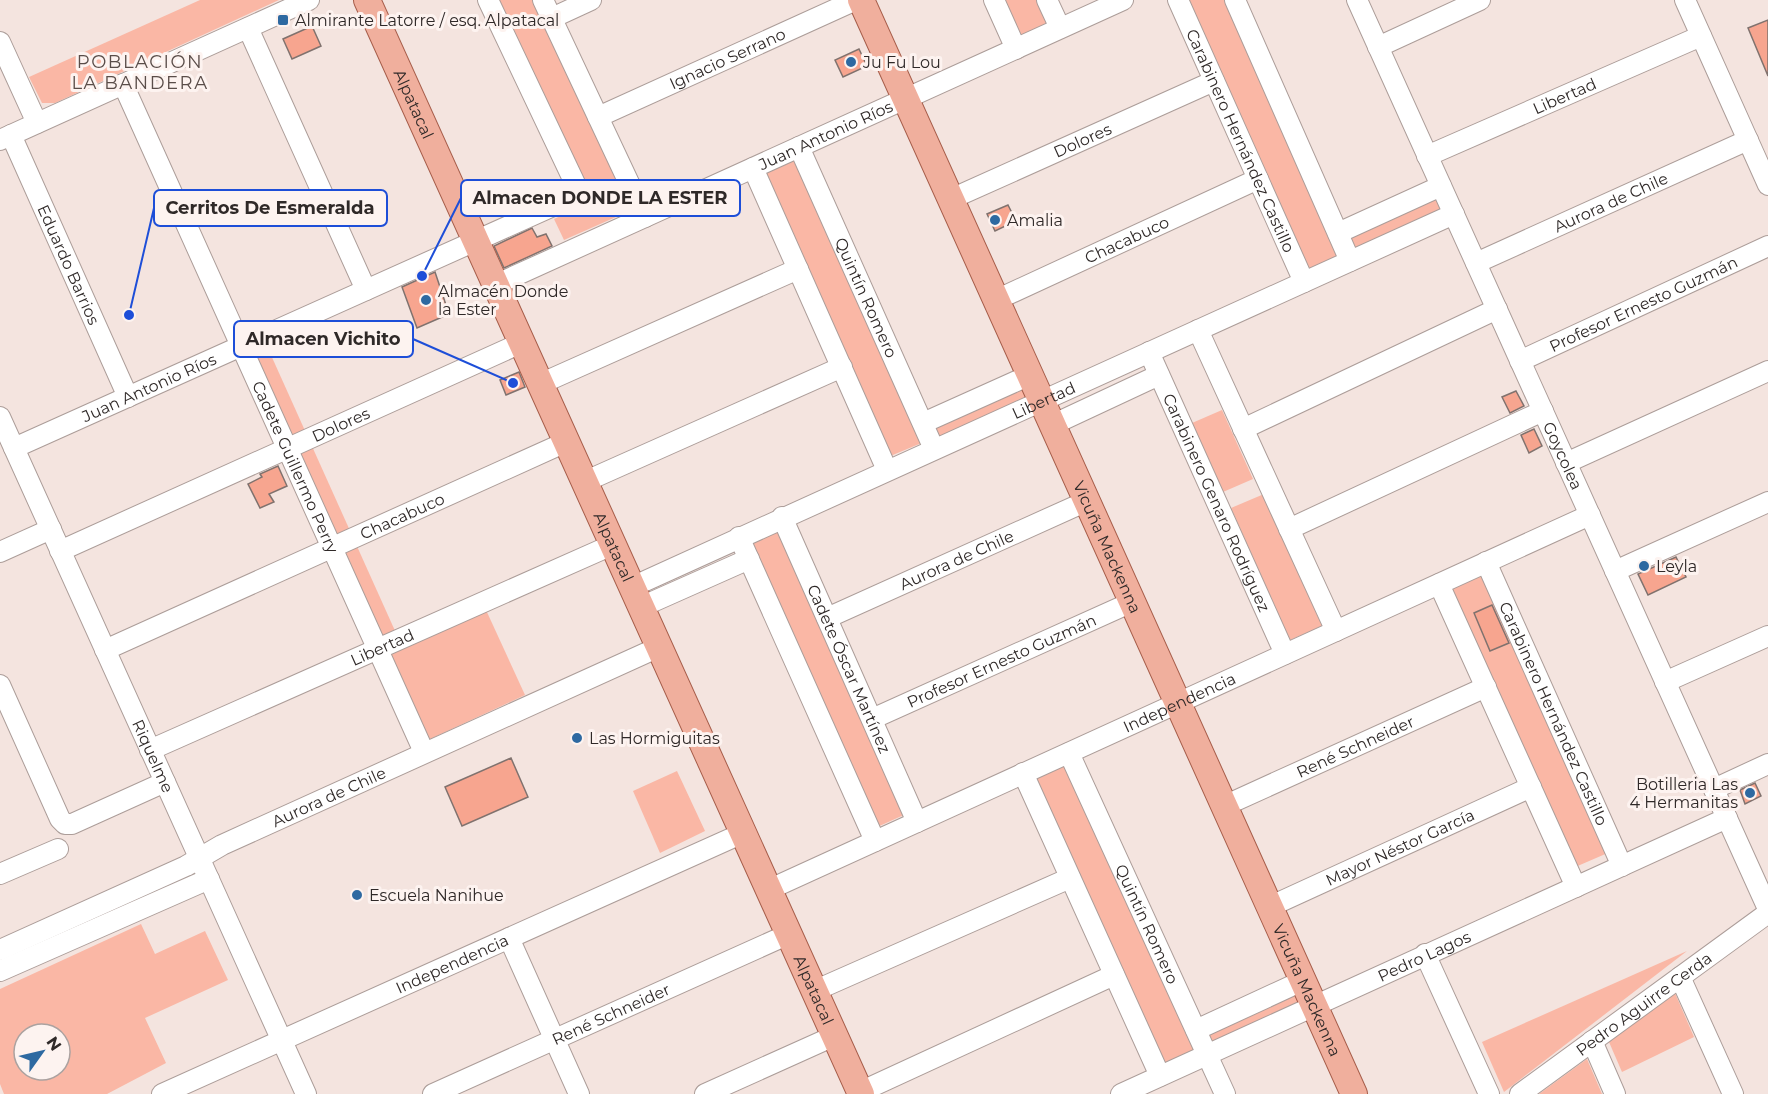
<svg xmlns="http://www.w3.org/2000/svg" width="1768" height="1094" font-family="Montserrat,sans-serif">
<style>
.green{fill:#fab7a5;fill-rule:evenodd}
.building{fill:#f7a58f;stroke:#80726e;stroke-width:1.5}
.lines{fill:none;stroke-linecap:round;stroke-linejoin:round}
.minor-casing{stroke:#ac9d99;stroke-width:22}
.major-casing{stroke:#a65d4a;stroke-width:28}
.minor{stroke:#fff;stroke-width:20}
.major{stroke:#f0af9d;stroke-width:26}
.poi-dot{fill:#2e69a1;stroke:#fdf3f0;stroke-width:2}
.labels{text-anchor:middle;stroke-width:6;stroke-linejoin:round;paint-order:stroke}
.poi-label{font-size:16px;fill:#2f2928;stroke:#fdf3f0;text-anchor:start}
.street-label{font-size:16px;fill:#2f2928;stroke:#fdf3f0}
.neighbourhood-label{font-size:18px;letter-spacing:1.5px;fill:#5a4d49;stroke:#fdf3f0}
.leader{fill:none;stroke:#1d4ed8;stroke-width:2}
.callout-dot{fill:#1d4ed8;stroke:#fdf3f0;stroke-width:2}
.callout{fill:#fdf3f0;stroke:#1d4ed8;stroke-width:2}
.callout-label{font-size:18px;text-anchor:middle;font-weight:bold;fill:#2f2928}
</style>
<rect width="100%" height="100%" fill="#f4e4df"/>
<!-- green -->
<g class="green">
<path d="M 200,0 L 279,0 L 55,103 L 42,103 L 29,77 Z"/>
<path d="M 498,0 L 533,0 L 634,209 L 564,240 L 554,219 L 593,201 Z"/>
<path d="M 1001,0 L 1043,0 L 1053,22 L 1018,38 Z"/>
<path d="M 1184,0 L 1227,0 L 1341,256 L 1306,271 Z"/>
<path d="M 794,153 L 924,442 L 888,457 L 760,168 Z"/>
<path d="M 1437,192 L 1446,213 L 1354,253 L 1344,232 Z"/>
<path d="M 266,344 L 396,633 L 380,644 L 247,347 Z"/>
<path d="M 1024,383 L 1032,401 L 937,442 L 929,426 Z"/>
<path d="M 1222,410 L 1253,479 L 1223,492 L 1192,423 Z"/>
<path d="M 1264,494 L 1322,626 L 1290,640 L 1231,508 Z"/>
<path d="M 779,526 L 906,814 L 875,828 L 747,540 Z"/>
<path d="M 1488,573 L 1610,852 L 1573,868 L 1452,589 Z"/>
<path d="M 486,610 L 525,695 L 428,740 L 389,654 Z"/>
<path d="M 1068,763 L 1196,1049 L 1161,1065 L 1034,778 Z"/>
<path d="M 677,771 L 705,831 L 660,853 L 633,791 Z"/>
<path d="M 141,924 L 155,954 L 205,931 L 228,980 L 145,1018 L 166,1063 L 107,1094 L 4,1094 L 0,1084 L 0,989 ZM 24,1034 L 60,1034 L 60,1070 L 24,1070 Z"/>
<path d="M 1687,951 L 1504,1092 L 1482,1042 Z"/>
<path d="M 1294,991 L 1301,1005 L 1208,1048 L 1202,1033 Z"/>
<path d="M 1675,993 L 1694,1037 L 1622,1072 L 1609,1042 Z"/>
<path d="M 1587,1059 L 1602,1094 L 1539,1094 Z"/>
</g>
<!-- building -->
<g class="building">
<path d="M 1768,20 L 1768,76 L 1748,28 Z"/>
<path d="M 312,26 L 321,46 L 292,59 L 283,39 Z"/>
<path d="M 859,49 L 867,66 L 843,77 L 835,60 Z"/>
<path d="M 1008,205 L 1016,221 L 995,231 L 987,214 Z"/>
<path d="M 532,228 L 537,237 L 546,234 L 552,246 L 504,268 L 494,246 Z"/>
<path d="M 435,272 L 449,314 L 417,328 L 402,287 Z"/>
<path d="M 519,372 L 525,387 L 506,395 L 500,380 Z"/>
<path d="M 1516,391 L 1524,406 L 1510,413 L 1502,397 Z"/>
<path d="M 1534,429 L 1542,446 L 1529,453 L 1521,435 Z"/>
<path d="M 278,466 L 287,486 L 269,494 L 274,502 L 260,508 L 248,484 L 262,477 L 260,474 Z"/>
<path d="M 1676,557 L 1686,577 L 1648,595 L 1638,574 Z"/>
<path d="M 1492,605 L 1509,643 L 1490,651 L 1474,613 Z"/>
<path d="M 511,758 L 528,797 L 462,826 L 445,787 Z"/>
<path d="M 1755,783 L 1761,796 L 1745,804 L 1740,790 Z"/>
</g>
<g class="lines">
<defs>
<g id="minor">
<path d="M 543,0 L 645,217"/>
<path d="M 994,0 L 1016,49"/>
<path d="M 1047,0 L 1060,28"/>
<path id="s1" d="M 1178,0 L 1304,282"/>
<path d="M 1235,0 L 1350,261"/>
<path id="s2" d="M 1357,0 L 1768,909"/>
<path d="M 1685,0 L 1768,185"/>
<path d="M 552,18 L 591,0"/>
<path d="M 248,28 L 366,290"/>
<path d="M 0,42 L 37,123"/>
<path d="M 1378,47 L 1480,0"/>
<path id="s3" d="M 123,84 L 424,752"/>
<path id="s4" d="M 598,117 L 856,0"/>
<path id="s5" d="M 11,135 L 128,397"/>
<path d="M 0,140 L 309,0"/>
<path id="s6" d="M 799,147 L 934,449"/>
<path id="s7" d="M 1427,156 L 1701,36"/>
<path d="M 753,168 L 887,470"/>
<path id="s8" d="M 951,199 L 1214,81"/>
<path d="M 1338,233 L 1441,186"/>
<path id="s9" d="M 1476,263 L 1748,140"/>
<path id="s10" d="M 495,285 L 1123,0"/>
<path id="s11" d="M 996,300 L 1258,179"/>
<path d="M 1198,330 L 1336,631"/>
<path id="s12" d="M 1149,352 L 1285,654"/>
<path id="s13" d="M 1520,361 L 1768,246"/>
<path d="M 540,384 L 798,269"/>
<path id="s14" d="M 0,417 L 306,1094"/>
<path d="M 923,423 L 1030,375"/>
<path d="M 1052,425 L 1159,375"/>
<path d="M 1243,429 L 1497,309"/>
<path id="s15" d="M 14,448 L 580,194 L 488,0"/>
<path d="M 1566,463 L 1768,371"/>
<path d="M 584,482 L 842,367"/>
<path id="s16" d="M 782,517 L 917,822"/>
<path d="M 1289,529 L 1543,411"/>
<path d="M 739,537 L 875,841"/>
<path id="s17" d="M 60,551 L 521,343"/>
<path d="M 0,552 L 51,529"/>
<path id="s18" d="M 1486,562 L 1622,866"/>
<path d="M 1615,571 L 1768,502"/>
<path d="M 1439,584 L 1576,887"/>
<path id="s19" d="M 632,587 L 1454,214"/>
<path d="M 641,607 L 749,559"/>
<path id="s20" d="M 827,618 L 1087,501"/>
<path id="s21" d="M 105,650 L 566,442"/>
<path d="M 1665,682 L 1768,636"/>
<path d="M 0,685 L 60,819 L 65,824 L 72,824 L 165,782"/>
<path id="s22" d="M 872,719 L 1132,602"/>
<path id="s23" d="M 150,750 L 612,545"/>
<path id="s24" d="M 1069,753 L 1225,1094"/>
<path d="M 1023,773 L 1160,1076"/>
<path d="M 1714,789 L 1768,764"/>
<path id="s25" d="M 1224,806 L 1486,687"/>
<path d="M 0,874 L 58,849"/>
<path id="s26" d="M 768,890 L 1590,515"/>
<path id="s27" d="M 1269,907 L 1531,787"/>
<path d="M 509,938 L 579,1094"/>
<path id="s28" d="M 0,950 L 186,866 L 222,845 L 659,647"/>
<path d="M 1425,954 L 1489,1094"/>
<path d="M 0,971 L 209,879"/>
<path d="M 1680,977 L 1733,1094"/>
<path d="M 814,991 L 1070,878"/>
<path d="M 1196,1030 L 1302,981"/>
<path d="M 1592,1041 L 1615,1094"/>
<path d="M 860,1092 L 1114,975"/>
<path id="s29" d="M 162,1094 L 743,833"/>
<path id="s30" d="M 433,1094 L 789,934"/>
<path d="M 705,1094 L 834,1036"/>
<path id="s31" d="M 1121,1094 L 1727,818"/>
<path id="s32" d="M 1520,1094 L 1768,913"/>
</g>
<g id="major">
<path id="s33" d="M 367,0 L 861,1094"/>
<path id="s34" d="M 861,0 L 1354,1094"/>
</g>
</defs>
<!-- minor casing -->
<use href="#minor" class="minor-casing"/>
<!-- major casing -->
<use href="#major" class="major-casing"/>
<!-- minor -->
<use href="#minor" class="minor"/>
<!-- major -->
<use href="#major" class="major"/>
</g>
<!-- markers -->
<g class="poi-dot">
<rect x="277" y="14" width="12" height="12" rx="3"/>
<circle cx="851" cy="62" r="6"/>
<circle cx="995" cy="220" r="6"/>
<circle cx="426" cy="300" r="6"/>
<circle cx="1644" cy="566" r="6"/>
<circle cx="577" cy="738" r="6"/>
<circle cx="1750" cy="793" r="6"/>
<circle cx="357" cy="895" r="6"/>
</g>
<g class="labels">
<!-- poi labels -->
<g class="poi-label">
<text x="295" y="26">Almirante Latorre / esq. Alpatacal</text>
<text x="863" y="68">Ju Fu Lou</text>
<text x="1007" y="226">Amalia</text>
<text x="438" y="297">Almacén Donde<tspan x="438" dy="18">la Ester</tspan></text>
<text x="1656" y="572">Leyla</text>
<text x="589" y="744">Las Hormiguitas</text>
<text x="1738" y="790" text-anchor="end">Botilleria Las<tspan x="1738" dy="18">4 Hermanitas</tspan></text>
<text x="369" y="901">Escuela Nanihue</text>
</g>
<!-- street labels -->
<g class="street-label">
<text dy="6" stroke="none"><textPath href="#s4" startOffset="142">Ignacio Serrano</textPath></text>
<text dy="6" stroke="none"><textPath href="#s7" startOffset="150">Libertad</textPath></text>
<text dy="6" stroke="none"><textPath href="#s33" startOffset="114">Alpatacal</textPath></text>
<text dy="6" stroke="none"><textPath href="#s10" startOffset="363">Juan Antonio Ríos</textPath></text>
<text dy="6" stroke="none"><textPath href="#s8" startOffset="144">Dolores</textPath></text>
<text dy="6" stroke="none"><textPath href="#s1" startOffset="154">Carabinero Hernández Castillo</textPath></text>
<text dy="6" stroke="none"><textPath href="#s9" startOffset="148">Aurora de Chile</textPath></text>
<text dy="6" stroke="none"><textPath href="#s11" startOffset="144">Chacabuco</textPath></text>
<text dy="6" stroke="none"><textPath href="#s5" startOffset="142">Eduardo Barrios</textPath></text>
<text dy="6" stroke="none"><textPath href="#s6" startOffset="165">Quintín Romero</textPath></text>
<text dy="6" stroke="none"><textPath href="#s13" startOffset="136">Profesor Ernesto Guzmán</textPath></text>
<text dy="6" stroke="none"><textPath href="#s15" startOffset="148">Juan Antonio Ríos</textPath></text>
<text dy="6" stroke="none"><textPath href="#s19" startOffset="452">Libertad</textPath></text>
<text dy="6" stroke="none"><textPath href="#s17" startOffset="308">Dolores</textPath></text>
<text dy="6" stroke="none"><textPath href="#s2" startOffset="500">Goycolea</textPath></text>
<text dy="6" stroke="none"><textPath href="#s3" startOffset="420">Cadete Guillermo Perry</textPath></text>
<text dy="6" stroke="none"><textPath href="#s12" startOffset="165">Carabinero Genaro Rodríguez</textPath></text>
<text dy="6" stroke="none"><textPath href="#s21" startOffset="326">Chacabuco</textPath></text>
<text dy="6" stroke="none"><textPath href="#s33" startOffset="600">Alpatacal</textPath></text>
<text dy="6" stroke="none"><textPath href="#s34" startOffset="600">Vicuña Mackenna</textPath></text>
<text dy="6" stroke="none"><textPath href="#s20" startOffset="142">Aurora de Chile</textPath></text>
<text dy="6" stroke="none"><textPath href="#s23" startOffset="254">Libertad</textPath></text>
<text dy="6" stroke="none"><textPath href="#s22" startOffset="142">Profesor Ernesto Guzmán</textPath></text>
<text dy="6" stroke="none"><textPath href="#s16" startOffset="166">Cadete Óscar Martínez</textPath></text>
<text dy="6" stroke="none"><textPath href="#s26" startOffset="452">Independencia</textPath></text>
<text dy="6" stroke="none"><textPath href="#s18" startOffset="166">Carabinero Hernández Castillo</textPath></text>
<text dy="6" stroke="none"><textPath href="#s25" startOffset="144">René Schneider</textPath></text>
<text dy="6" stroke="none"><textPath href="#s14" startOffset="372">Riquelme</textPath></text>
<text dy="6" stroke="none"><textPath href="#s28" startOffset="363">Aurora de Chile</textPath></text>
<text dy="6" stroke="none"><textPath href="#s27" startOffset="144">Mayor Néstor García</textPath></text>
<text dy="6" stroke="none"><textPath href="#s24" startOffset="188">Quintín Romero</textPath></text>
<text dy="6" stroke="none"><textPath href="#s31" startOffset="333">Pedro Lagos</textPath></text>
<text dy="6" stroke="none"><textPath href="#s29" startOffset="318">Independencia</textPath></text>
<text dy="6" stroke="none"><textPath href="#s33" startOffset="1086">Alpatacal</textPath></text>
<text dy="6" stroke="none"><textPath href="#s34" startOffset="1086">Vicuña Mackenna</textPath></text>
<text dy="6" stroke="none"><textPath href="#s32" startOffset="153">Pedro Aguirre Cerda</textPath></text>
<text dy="6" stroke="none"><textPath href="#s30" startOffset="195">René Schneider</textPath></text>
</g>
<!-- neighbourhood labels -->
<g class="neighbourhood-label">
<text x="140" y="68">POBLACIÓN<tspan x="140" dy="21">LA BANDERA</tspan></text>
</g>
</g>
<!-- callouts -->
<path class="leader" d="M422 276L461 198M129 315L154 208M513 383L413 339"/>
<g class="callout-dot">
<circle cx="422" cy="276" r="6"/>
<circle cx="129" cy="315" r="6"/>
<circle cx="513" cy="383" r="6"/>
</g>
<g class="callout">
<rect x="461" y="180" width="279" height="36" rx="6"/>
<rect x="154" y="190" width="233" height="36" rx="6"/>
<rect x="234" y="321" width="179" height="36" rx="6"/>
</g>
<g class="callout-label">
<text x="600" y="204">Almacen DONDE LA ESTER</text>
<text x="270" y="214">Cerritos De Esmeralda</text>
<text x="323" y="345">Almacen Vichito</text>
</g>
<!-- north arrow -->
<g transform="translate(42 1052) rotate(56)"><circle r="28" fill="#fdf3f0" stroke="#aba2a0" stroke-width="1.5"/>
<path d="M0-4.5L10 22L0 15L-10 22Z" fill="#2e69a1"/>
<text y="-9" font-size="16" font-weight="bold" text-anchor="middle" fill="#2f2928">N</text>
</g>
</svg>
